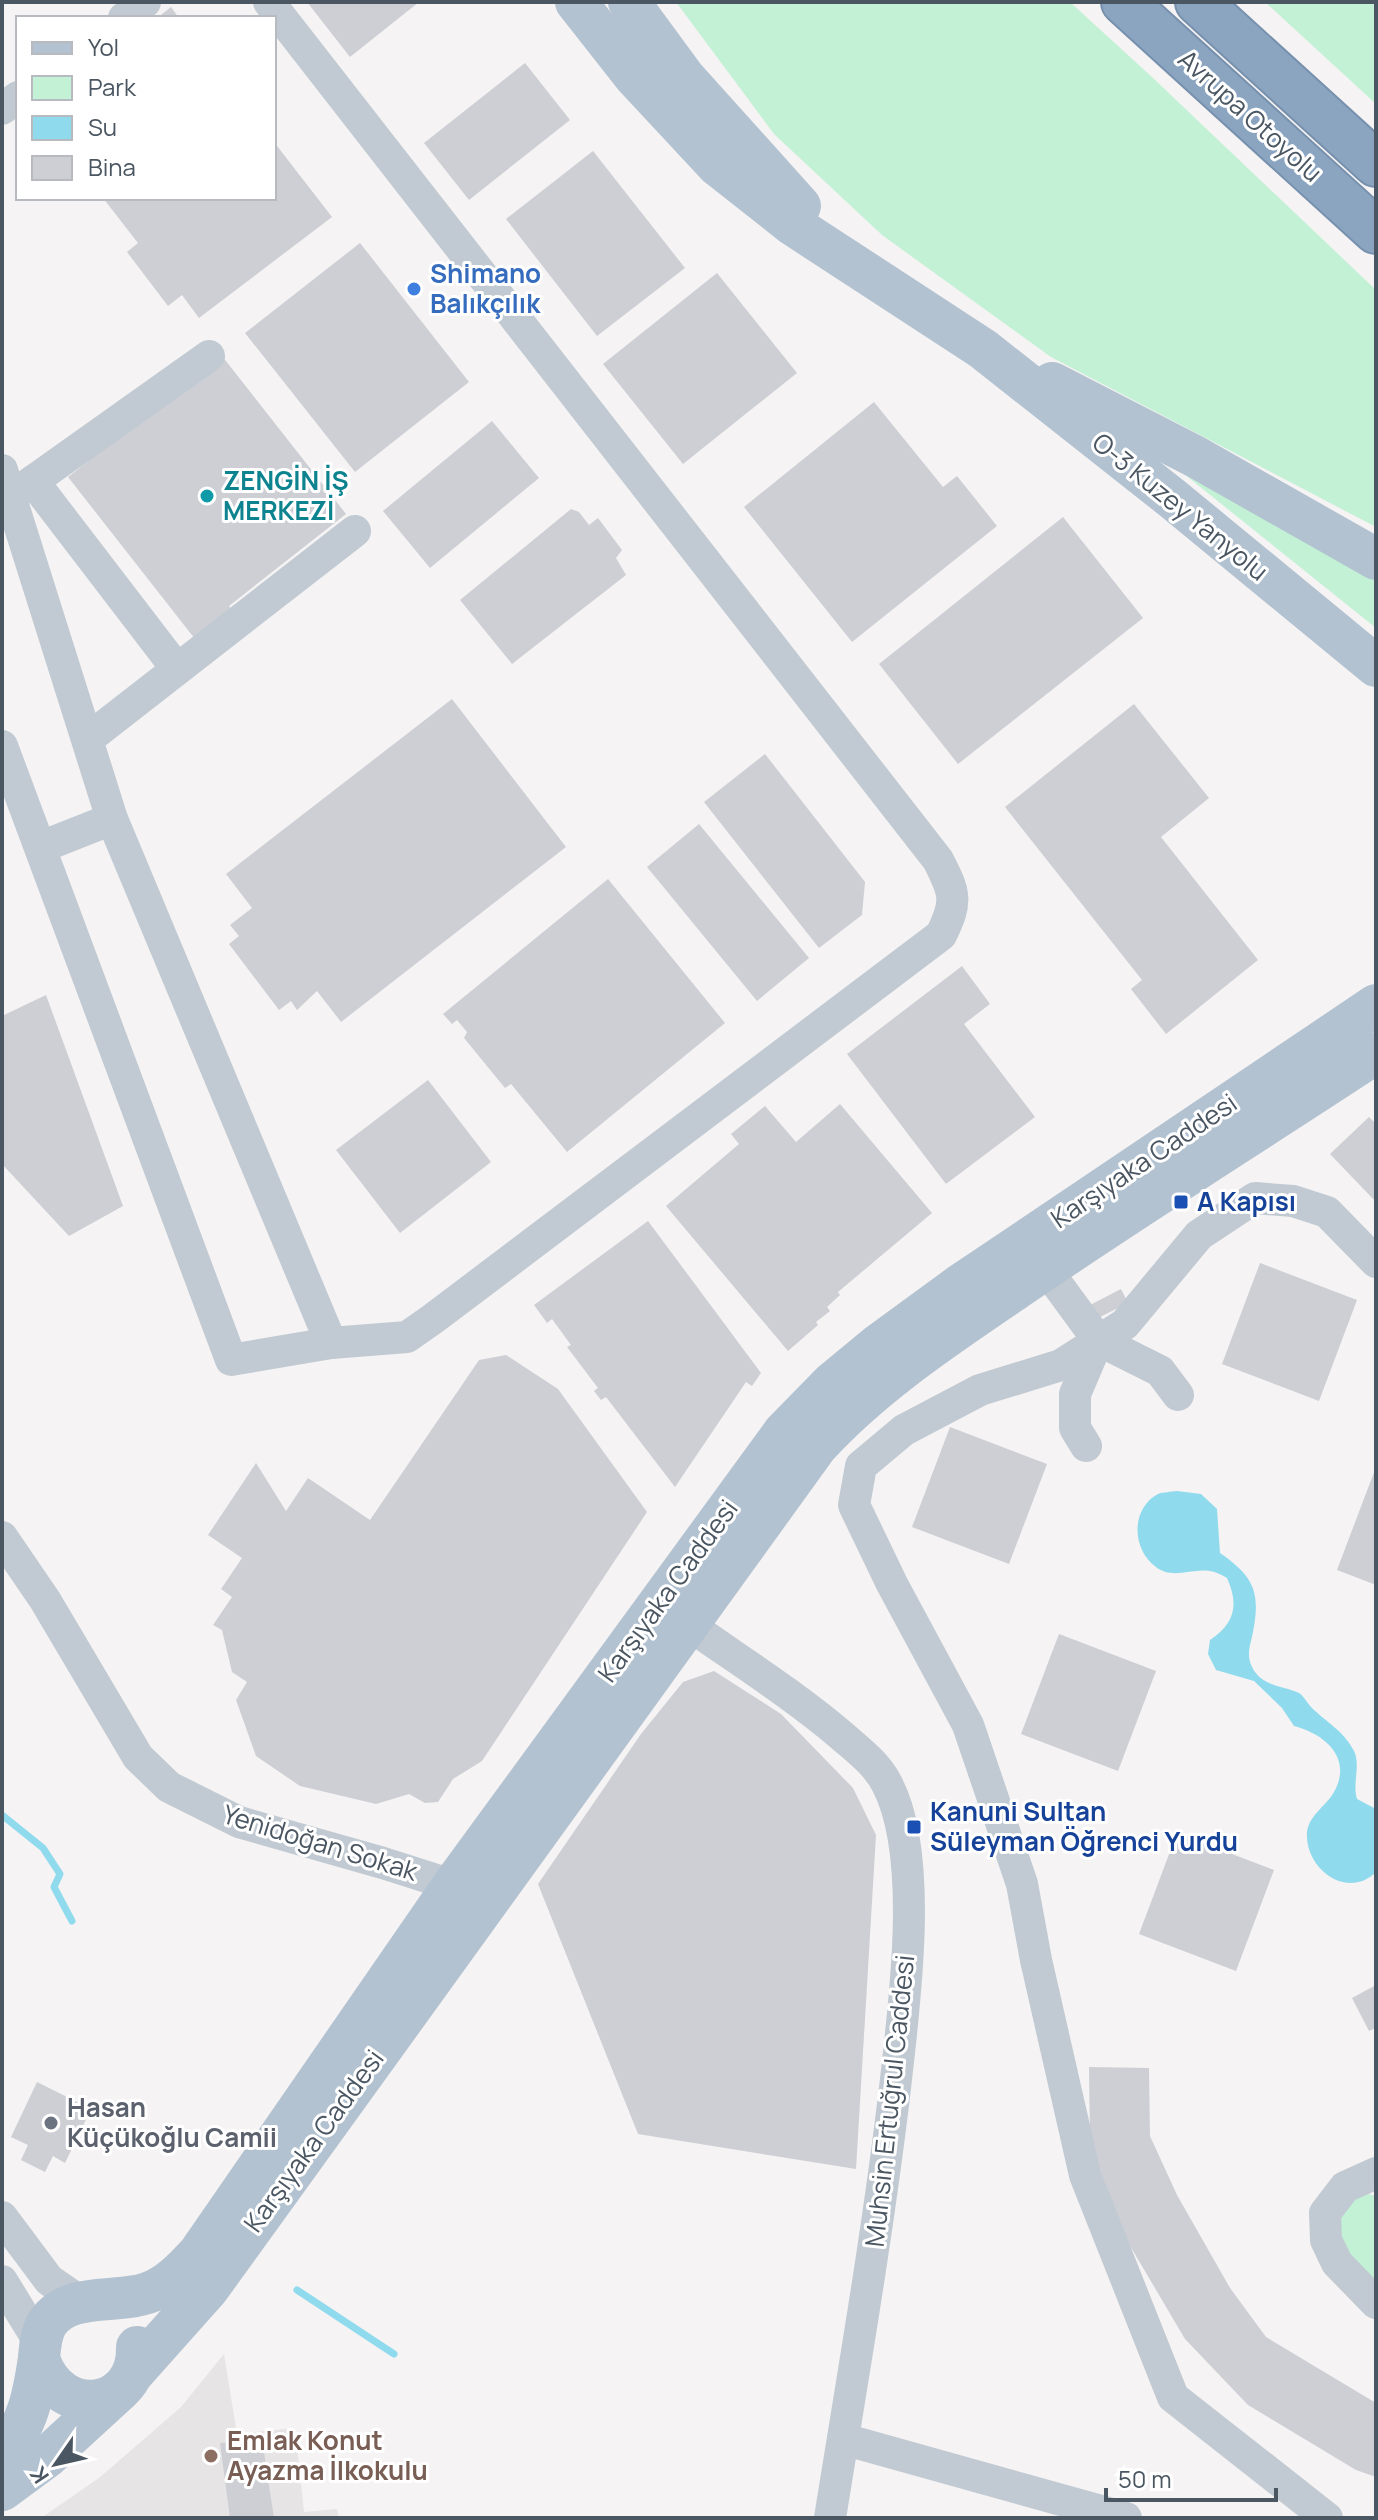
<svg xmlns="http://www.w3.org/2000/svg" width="1378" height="2520" font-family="Manrope,sans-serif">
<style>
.education{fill:#e6e4e5}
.green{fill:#c3f1d5}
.water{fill:#90daee}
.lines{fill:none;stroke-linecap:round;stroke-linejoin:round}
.stream{stroke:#90daee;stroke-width:7}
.building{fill:#cdcfd5}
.highway-casing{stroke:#7690ad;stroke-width:48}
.minor{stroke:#c1cad2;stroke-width:32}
.major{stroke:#b3c2d1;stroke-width:42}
.highway{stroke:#8ba5c1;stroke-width:44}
.shop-dot{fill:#3f7fe0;stroke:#fff;stroke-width:3}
.culture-dot{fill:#0f9aa8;stroke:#fff;stroke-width:3}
.transit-dot{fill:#1a4fb4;stroke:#fff;stroke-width:3}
.worship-dot{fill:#6b7280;stroke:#fff;stroke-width:3}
.education-dot{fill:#8d6e63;stroke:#fff;stroke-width:3}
.labels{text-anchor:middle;stroke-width:6;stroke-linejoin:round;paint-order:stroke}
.street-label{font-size:26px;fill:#4a5661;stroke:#fff}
.shop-label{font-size:26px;font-weight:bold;fill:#366cbe;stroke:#fff;text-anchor:start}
.culture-label{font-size:26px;font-weight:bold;fill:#0d838f;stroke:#fff;text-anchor:start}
.transit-label{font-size:26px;font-weight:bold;fill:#164399;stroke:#fff;text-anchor:start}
.worship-label{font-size:26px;font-weight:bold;fill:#5b616d;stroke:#fff;text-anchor:start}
.education-label{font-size:26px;font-weight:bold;fill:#785e54;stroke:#fff;text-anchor:start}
</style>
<rect width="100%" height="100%" fill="#f5f3f3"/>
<!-- education -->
<path class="education" d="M 224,2354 L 237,2434 L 295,2428 L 304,2512 L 337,2509 L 339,2518 L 41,2518 L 99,2478 L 181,2407 Z"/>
<!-- green -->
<g class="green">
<path d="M 676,2 L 1070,2 L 1153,78 L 1376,290 L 1376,527 L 1051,357 L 882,235 L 774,134 Z"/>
<path d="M 1265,2 L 1376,2 L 1376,104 Z"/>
<path d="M 1138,437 L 1376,572 L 1376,628 Z"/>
<path d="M 1356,2191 L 1376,2196 L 1376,2285 L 1342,2252 L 1336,2226 Z"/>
</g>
<!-- water -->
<path class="water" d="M 1177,1491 L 1201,1494 L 1217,1509 L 1220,1553 C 1256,1578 1261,1594 1252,1637 C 1249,1648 1247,1656 1252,1667 C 1262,1687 1282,1685 1299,1693 C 1304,1696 1307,1703 1311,1707 C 1327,1723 1343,1730 1354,1751 C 1361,1765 1352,1784 1357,1799 L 1376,1809 L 1376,1872 C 1349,1899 1309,1872 1307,1838 C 1305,1817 1325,1808 1334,1792 C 1353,1758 1325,1734 1294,1726 L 1282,1708 L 1254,1681 L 1216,1670 L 1208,1654 L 1210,1640 C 1235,1623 1239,1605 1227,1578 C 1222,1575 1216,1572 1210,1571 C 1191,1568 1173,1580 1156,1567 C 1132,1550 1130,1509 1158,1494 C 1163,1492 1171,1492 1177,1491 Z"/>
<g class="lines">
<!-- stream -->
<g class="stream">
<path d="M 2,1815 L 43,1848 L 60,1874 L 54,1887 L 72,1921"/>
<path d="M 297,2290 L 394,2354"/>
</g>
</g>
<!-- building -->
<g class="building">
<path d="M 307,2 L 419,2 L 350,57 Z"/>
<path d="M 171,7 L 179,18 L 157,18 Z"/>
<path d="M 525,63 L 570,120 L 469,200 L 424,143 Z"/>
<path d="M 274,142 L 332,217 L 199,318 L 182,295 L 168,306 L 127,252 L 138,243 L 103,198 L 274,198 Z"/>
<path d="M 593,151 L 685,268 L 597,336 L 506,219 Z"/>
<path d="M 360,243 L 469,382 L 355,472 L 245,333 Z"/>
<path d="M 717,273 L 797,373 L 683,464 L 603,364 Z"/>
<path d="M 222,356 L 346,514 L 229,606 L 232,610 L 195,639 L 68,477 Z"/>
<path d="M 874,402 L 943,487 L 957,476 L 997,526 L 852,642 L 744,507 Z"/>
<path d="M 492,421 L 539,478 L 430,568 L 383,511 Z"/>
<path d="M 571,509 L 579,512 L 589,525 L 598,518 L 622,550 L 616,558 L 626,575 L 512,664 L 460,600 Z"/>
<path d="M 1063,517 L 1143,618 L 958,764 L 879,664 Z"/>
<path d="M 452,699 L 566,847 L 341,1022 L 317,991 L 297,1010 L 291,1001 L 279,1010 L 229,944 L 239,936 L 230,925 L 252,908 L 226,874 Z"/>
<path d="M 1134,704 L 1209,798 L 1161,837 L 1258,960 L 1166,1034 L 1131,989 L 1142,980 L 1005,807 Z"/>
<path d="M 765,754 L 865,882 L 862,915 L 819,948 L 704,802 Z"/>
<path d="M 699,824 L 809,958 L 757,1001 L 647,867 Z"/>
<path d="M 608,879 L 725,1023 L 567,1152 L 511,1084 L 505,1088 L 464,1038 L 467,1032 L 457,1020 L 452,1024 L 443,1014 Z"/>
<path d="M 962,966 L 990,1004 L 964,1024 L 1035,1117 L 946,1184 L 847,1054 Z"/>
<path d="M 46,995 L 123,1206 L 69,1236 L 2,1164 L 2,1016 Z"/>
<path d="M 428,1080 L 491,1162 L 400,1233 L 336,1150 Z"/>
<path d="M 840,1104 L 932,1213 L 838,1292 L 840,1295 L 827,1307 L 830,1311 L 816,1322 L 818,1325 L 788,1351 L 666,1206 L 739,1144 L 731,1134 L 765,1106 L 796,1142 Z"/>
<path d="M 1369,1117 L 1376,1124 L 1376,1202 L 1330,1154 Z"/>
<path d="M 648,1221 L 761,1373 L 752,1386 L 746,1382 L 675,1487 L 606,1397 L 601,1400 L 594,1391 L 598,1388 L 567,1347 L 571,1345 L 552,1319 L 547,1323 L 534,1305 Z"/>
<path d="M 1260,1263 L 1357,1300 L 1319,1401 L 1222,1364 Z"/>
<path d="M 1121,1289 L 1128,1303 L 1072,1331 L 1065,1318 Z"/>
<path d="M 506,1355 L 558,1389 L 647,1512 L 482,1761 L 453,1779 L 438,1802 L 425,1803 L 409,1794 L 376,1804 L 300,1786 L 256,1756 L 236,1700 L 247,1682 L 232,1672 L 222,1630 L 213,1625 L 232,1597 L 221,1589 L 242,1558 L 208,1535 L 256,1463 L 286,1511 L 308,1478 L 370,1520 L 479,1360 Z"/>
<path d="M 950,1427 L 1047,1464 L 1009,1564 L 912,1527 Z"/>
<path d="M 1376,1467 L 1376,1585 L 1337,1570 Z"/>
<path d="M 1059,1634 L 1156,1671 L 1118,1771 L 1021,1734 Z"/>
<path d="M 714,1671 L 781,1714 L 853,1788 L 876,1835 L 856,2169 L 638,2134 L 538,1884 L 641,1734 L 683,1682 Z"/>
<path d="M 1177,1833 L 1274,1870 L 1236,1971 L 1139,1934 Z"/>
<path d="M 1376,1985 L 1376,2028 L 1369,2031 L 1352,1998 Z"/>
<path d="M 1089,2067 L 1149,2068 L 1150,2136 L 1177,2195 L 1230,2288 L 1266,2337 L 1376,2403 L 1376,2477 L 1356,2470 L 1248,2405 L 1185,2339 L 1126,2239 L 1090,2143 Z"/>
<path d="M 37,2082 L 91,2109 L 65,2163 L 53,2156 L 45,2172 L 21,2160 L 28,2145 L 11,2137 Z"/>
<path d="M 236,2442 L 237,2448 L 263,2446 L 274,2518 L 230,2518 L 220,2443 Z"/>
</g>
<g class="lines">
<defs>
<g id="highway">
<path d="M 1124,2 L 1376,231"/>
<path d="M 1198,2 L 1376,164"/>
</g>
</defs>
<!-- highway casing -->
<use href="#highway" class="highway-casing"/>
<!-- minor -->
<g class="minor">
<path d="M 269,2 L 938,860 C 955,893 958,901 941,935 L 434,1318 L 407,1337 L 331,1343"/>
<path d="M 124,18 L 145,2"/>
<path d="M 2,109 L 18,97"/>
<path d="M 2,470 L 112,819 L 331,1343 L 231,1360 L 2,746"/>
<path d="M 33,481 L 177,669"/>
<path d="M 12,496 L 209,356"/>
<path d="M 89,738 L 355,531"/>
<path d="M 41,847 L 112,819"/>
<path d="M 1040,1248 L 1046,1269 L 1098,1340 L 1160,1371 L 1178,1395"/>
<path d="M 1086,1446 L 1075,1428 L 1075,1394 L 1098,1340"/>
<path d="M 2,1537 L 45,1600 L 138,1757 L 169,1787 L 239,1822 L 383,1863 L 474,1892"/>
<path d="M 671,1612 C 727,1653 788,1690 842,1736 C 858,1750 877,1764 887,1784 C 925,1856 904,2007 895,2088 C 878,2232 853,2375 830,2518"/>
<path d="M 1376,2173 L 1345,2187 L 1325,2213 L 1326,2240 L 1337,2263 L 1376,2303"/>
<path d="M 2,2217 L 49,2280 L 81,2302"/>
<path d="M 2,2281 L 41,2345"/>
<path d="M 843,2439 L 1126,2518"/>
<path d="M 1327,2518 L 1173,2397 L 1085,2175 L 1036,1960 L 1022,1884 L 968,1725 L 892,1584 L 854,1505 L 861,1466 L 904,1430 L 980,1390 L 1061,1365 L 1125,1324 L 1199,1235 L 1255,1198 L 1293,1201 L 1327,1212 L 1376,1262"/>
</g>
<!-- major -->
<g class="major">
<path d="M 576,2 L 635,77 L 717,165 L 793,225 L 983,349 L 1173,499 L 1376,666"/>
<path d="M 629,2 L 684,77 L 800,206"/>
<path d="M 1052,383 L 1196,457 L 1376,559"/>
<path d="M 39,2359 C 61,2423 139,2409 137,2347"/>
<path d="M 134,2372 L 208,2289 L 817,1446 C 875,1383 946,1337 1016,1289 C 1134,1208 1256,1132 1376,1053"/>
<path d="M 2,2453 C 28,2428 34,2392 39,2358 C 40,2346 41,2332 48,2322 C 72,2289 123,2307 157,2289 C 173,2281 186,2267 199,2253 L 454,1884 L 784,1432 L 832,1383 L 878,1345 L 960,1285 L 1376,1005"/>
<path d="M 2,2490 L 48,2456 L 120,2390"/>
</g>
<!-- highway -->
<use href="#highway" class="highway"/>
</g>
<!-- markers -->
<circle class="shop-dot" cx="414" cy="289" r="8"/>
<circle class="culture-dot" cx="207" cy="496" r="8"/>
<g class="transit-dot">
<rect x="1173" y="1194" width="16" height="16" rx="4"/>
<rect x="906" y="1819" width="16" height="16" rx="4"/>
</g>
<circle class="worship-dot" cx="51" cy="2123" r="8"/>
<circle class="education-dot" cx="211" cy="2456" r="8"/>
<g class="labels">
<!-- street labels -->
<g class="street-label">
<text transform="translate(1250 116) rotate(42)" y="9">Avrupa Otoyolu</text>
<text transform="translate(1180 507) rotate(39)" y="9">O-3 Kuzey Yanyolu</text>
<text transform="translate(1144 1161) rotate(-34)" y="9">Karşıyaka Caddesi</text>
<text transform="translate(668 1591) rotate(-54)" y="9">Karşıyaka Caddesi</text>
<text transform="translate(320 1843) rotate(17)" y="9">Yenidoğan Sokak</text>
<text transform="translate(890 2101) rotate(-84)" y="9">Muhsin Ertuğrul Caddesi</text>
<text transform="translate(314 2141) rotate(-54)" y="9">Karşıyaka Caddesi</text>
</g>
<!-- shop labels -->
<g class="shop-label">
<text x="430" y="283">Shimano<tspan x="430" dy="30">Balıkçılık</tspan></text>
</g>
<!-- culture labels -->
<g class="culture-label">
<text x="223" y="490">ZENGİN İŞ<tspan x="223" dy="30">MERKEZİ</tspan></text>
</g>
<!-- transit labels -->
<g class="transit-label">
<text x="1197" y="1211">A Kapısı</text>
<text x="930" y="1821">Kanuni Sultan<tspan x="930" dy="30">Süleyman Öğrenci Yurdu</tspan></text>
</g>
<!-- worship labels -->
<g class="worship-label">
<text x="67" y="2117">Hasan<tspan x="67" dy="30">Küçükoğlu Camii</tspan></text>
</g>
<!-- education labels -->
<g class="education-label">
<text x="227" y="2450">Emlak Konut<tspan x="227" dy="30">Ayazma İlkokulu</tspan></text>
</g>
</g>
<!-- border -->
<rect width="1378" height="2520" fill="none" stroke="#4a5661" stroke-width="8"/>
<!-- legend -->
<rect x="16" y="16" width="260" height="184" fill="#ffffff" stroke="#b7bbc0" stroke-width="2"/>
<rect x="32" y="42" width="40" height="12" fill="#b3c2d1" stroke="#b7bbc0" stroke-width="2"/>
<text x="88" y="56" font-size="24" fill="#4a5661">Yol</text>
<rect x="32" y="76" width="40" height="24" fill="#c3f1d5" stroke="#b7bbc0" stroke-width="2"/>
<text x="88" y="96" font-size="24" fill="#4a5661">Park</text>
<rect x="32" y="116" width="40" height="24" fill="#90daee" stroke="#b7bbc0" stroke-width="2"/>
<text x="88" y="136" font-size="24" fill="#4a5661">Su</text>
<rect x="32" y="156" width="40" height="24" fill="#cdcfd5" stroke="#b7bbc0" stroke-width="2"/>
<text x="88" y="176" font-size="24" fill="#4a5661">Bina</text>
<!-- north arrow -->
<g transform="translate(56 2464) rotate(236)" stroke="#ffffff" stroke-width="6" paint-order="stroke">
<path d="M0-6L14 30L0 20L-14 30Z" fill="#4a5661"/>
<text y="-12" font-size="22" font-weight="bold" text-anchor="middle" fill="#4a5661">K</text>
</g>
<!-- scale -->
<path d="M1106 2488v12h170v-12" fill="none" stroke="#4a5661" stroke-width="4"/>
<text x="1118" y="2488" font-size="24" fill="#4a5661" stroke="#ffffff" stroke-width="6" paint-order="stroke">50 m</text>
</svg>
